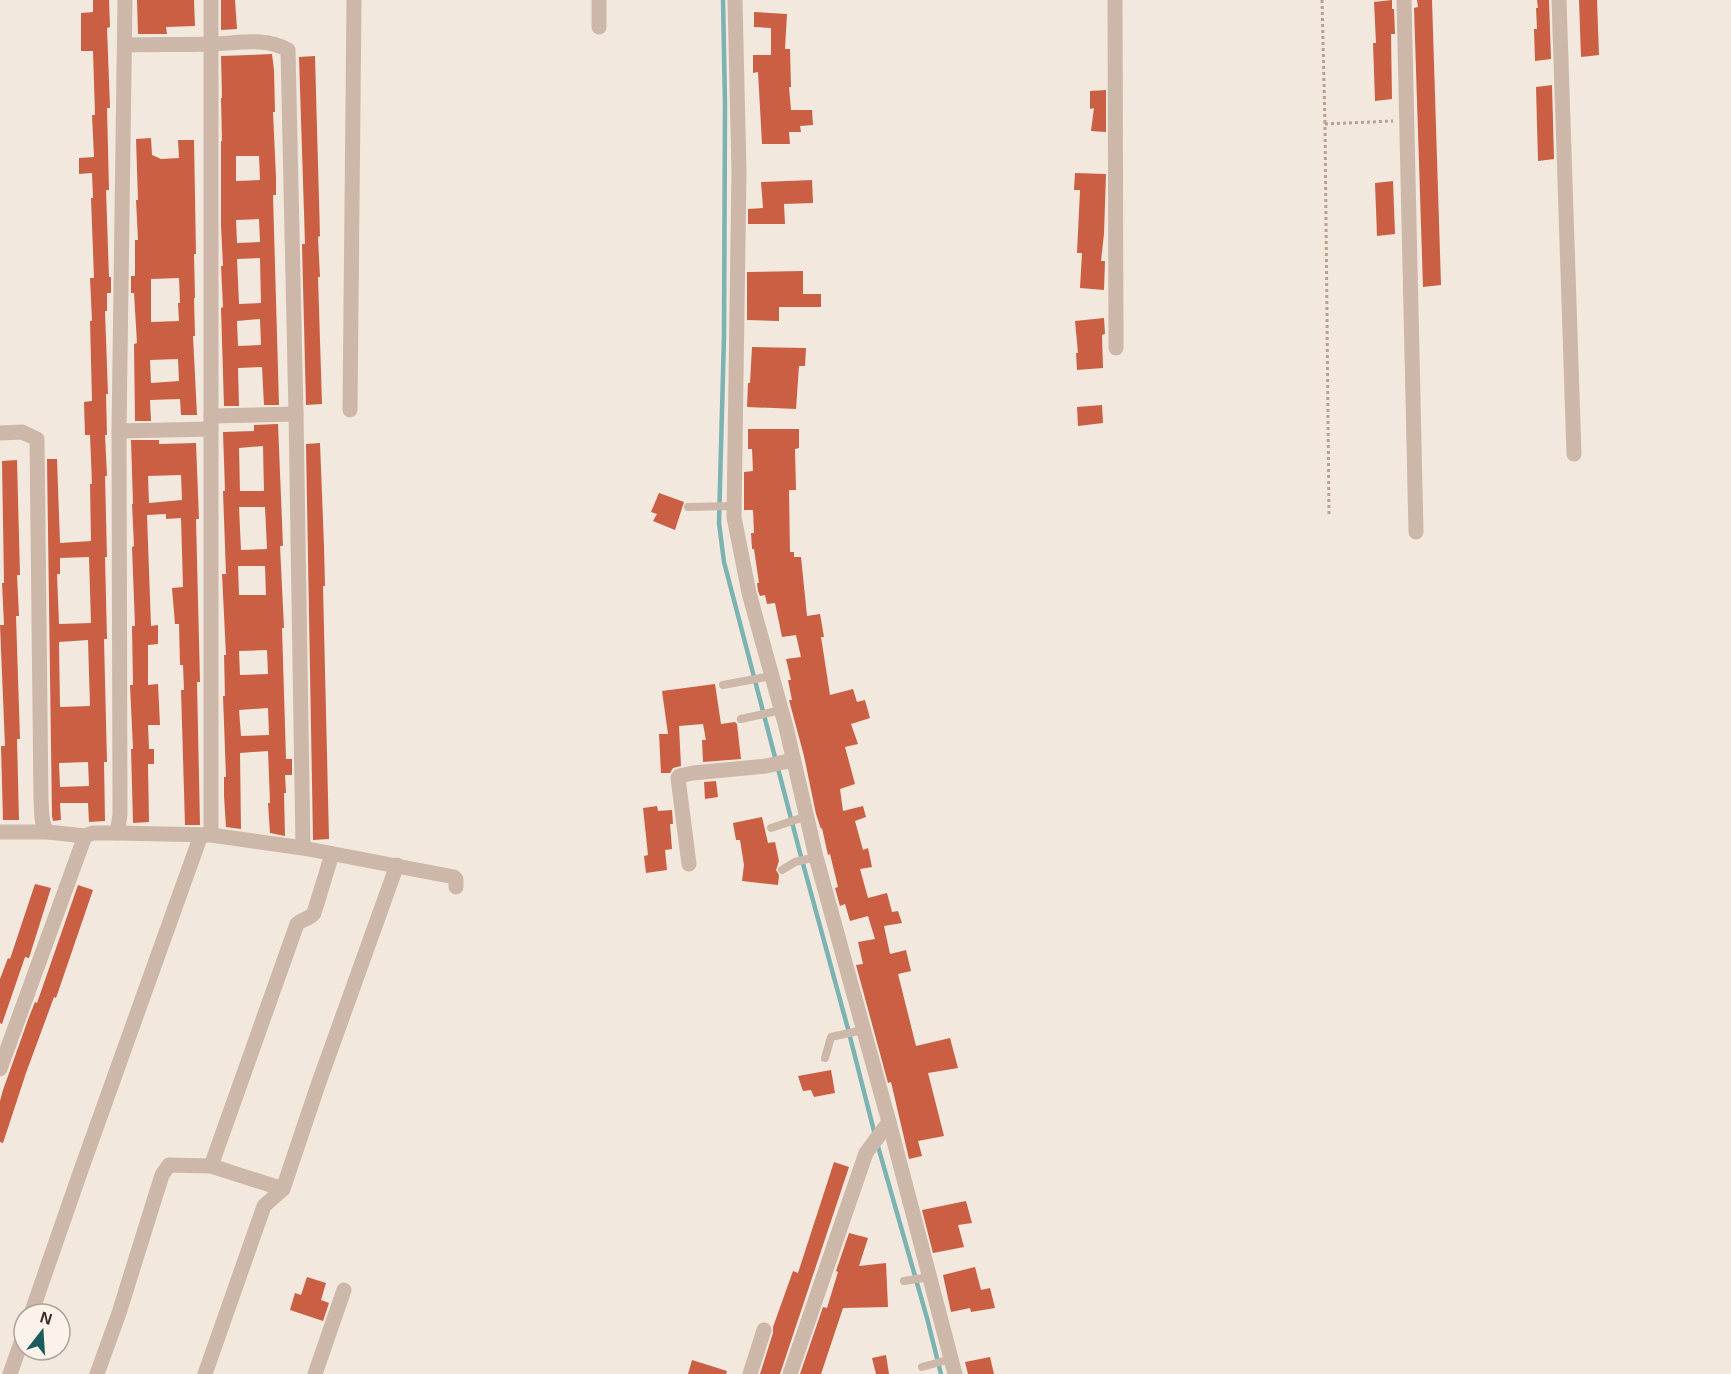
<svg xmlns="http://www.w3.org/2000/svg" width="1731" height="1374" font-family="Helvetica,sans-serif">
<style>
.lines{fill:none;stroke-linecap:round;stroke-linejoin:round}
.stream{stroke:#7bb2b2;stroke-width:4.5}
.building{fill:#cb5f44;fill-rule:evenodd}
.path{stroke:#b8a192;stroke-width:3;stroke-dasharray:3 3;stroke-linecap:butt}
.service{stroke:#ccb7a8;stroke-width:8}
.minor{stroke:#ccb7a8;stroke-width:15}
</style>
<rect width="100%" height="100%" fill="#f3e8dd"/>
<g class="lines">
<!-- stream -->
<g class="stream">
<path d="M 723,0 L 725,104 L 724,336 L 719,523 L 724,562 L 799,849 L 848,1029 L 875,1135"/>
<path d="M 877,1143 L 927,1318 L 941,1374"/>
</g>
</g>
<!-- building -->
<g class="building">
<path d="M 93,0 L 109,0 L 110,27 L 107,28 L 110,108 L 107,108 L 109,190 L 106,190 L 109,277 L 111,277 L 111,293 L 107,293 L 107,311 L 105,311 L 108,394 L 106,394 L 107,435 L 105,435 L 107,476 L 105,476 L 107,557 L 105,557 L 107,639 L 104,639 L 107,762 L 104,762 L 105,821 L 89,822 L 88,803 L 60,803 L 61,820 L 53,821 L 52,816 L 47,459 L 57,459 L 60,543 L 91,541 L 90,484 L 92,484 L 90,435 L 85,435 L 84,402 L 92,401 L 90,321 L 92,321 L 90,278 L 94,278 L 91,198 L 93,198 L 92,173 L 79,174 L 79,158 L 94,157 L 92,115 L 95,115 L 93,51 L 81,51 L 81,13 L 93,12 ZM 89,557 L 91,623 L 59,624 L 57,574 L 60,574 L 60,558 ZM 88,640 L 90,706 L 60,707 L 59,642 ZM 88,762 L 89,786 L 60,787 L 59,763 Z"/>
<path d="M 137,0 L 194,0 L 195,26 L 166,27 L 167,34 L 138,34 Z"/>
<path d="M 221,0 L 235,0 L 237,29 L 221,30 Z"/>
<path d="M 1392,0 L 1392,9 L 1394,9 L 1395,34 L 1391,34 L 1392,99 L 1375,101 L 1373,43 L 1376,43 L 1374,2 Z"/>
<path d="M 1417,0 L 1432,0 L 1441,285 L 1423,287 L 1414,8 L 1418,7 Z"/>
<path d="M 1537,0 L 1549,0 L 1551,59 L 1535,61 L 1534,29 L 1537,29 L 1536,8 L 1538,8 Z"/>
<path d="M 1579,0 L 1597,0 L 1599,55 L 1581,57 Z"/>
<path d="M 754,12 L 787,14 L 785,49 L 790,49 L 791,87 L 789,87 L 791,110 L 812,110 L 813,125 L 800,126 L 801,132 L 789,132 L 790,144 L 762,144 L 758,72 L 753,73 L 753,55 L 771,55 L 771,28 L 754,27 Z"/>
<path d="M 272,54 L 274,70 L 275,112 L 273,112 L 276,178 L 276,195 L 273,195 L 279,405 L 264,405 L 262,367 L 238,368 L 239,406 L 224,406 L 221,308 L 223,307 L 221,266 L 223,266 L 221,226 L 221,141 L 222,141 L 221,98 L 222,98 L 221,56 ZM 236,156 L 259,156 L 260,180 L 236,181 ZM 259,219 L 260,242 L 237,243 L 236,220 ZM 260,258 L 261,303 L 239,304 L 237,259 ZM 260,319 L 261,345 L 238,346 L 237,321 Z"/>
<path d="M 315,56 L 320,236 L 318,237 L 320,277 L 318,277 L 322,404 L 306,405 L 302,244 L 305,244 L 299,57 Z"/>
<path d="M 1552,85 L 1554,159 L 1538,161 L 1536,87 Z"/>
<path d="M 1106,90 L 1106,132 L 1091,131 L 1094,108 L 1090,109 L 1090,91 Z"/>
<path d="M 151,138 L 152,155 L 161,159 L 179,158 L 178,140 L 194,140 L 196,254 L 194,254 L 195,298 L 194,298 L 195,336 L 193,336 L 197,415 L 181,415 L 180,399 L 150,400 L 151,421 L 135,421 L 134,344 L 137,343 L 134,293 L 131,293 L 131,276 L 135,276 L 135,240 L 138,240 L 136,200 L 138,200 L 136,139 ZM 179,278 L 180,303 L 178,303 L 179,321 L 151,322 L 151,279 ZM 178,359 L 179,381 L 151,383 L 150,360 Z"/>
<path d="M 1075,173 L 1106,174 L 1104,234 L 1101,261 L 1105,261 L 1104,290 L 1080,288 L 1082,253 L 1077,253 L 1080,190 L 1074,190 Z"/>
<path d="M 812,180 L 813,203 L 784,204 L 785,224 L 748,224 L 748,209 L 763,208 L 761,182 Z"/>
<path d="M 1393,181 L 1395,234 L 1377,236 L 1375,183 Z"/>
<path d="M 803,271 L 803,294 L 821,294 L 821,307 L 779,307 L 779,321 L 747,320 L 747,272 Z"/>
<path d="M 1104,318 L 1105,334 L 1102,335 L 1103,368 L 1077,370 L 1076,353 L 1078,353 L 1075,321 Z"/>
<path d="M 752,347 L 806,348 L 805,366 L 799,366 L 796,409 L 747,407 L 748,383 L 750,383 Z"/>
<path d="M 1102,405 L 1103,423 L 1078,426 L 1077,407 Z"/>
<path d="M 278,424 L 283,546 L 280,546 L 284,628 L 282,628 L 286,759 L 292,759 L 292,775 L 285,775 L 286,793 L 284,793 L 285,836 L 270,833 L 268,803 L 270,803 L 268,751 L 240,753 L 241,829 L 226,827 L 224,796 L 224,777 L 226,777 L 223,696 L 225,696 L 224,655 L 226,655 L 222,574 L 226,574 L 223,491 L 225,491 L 223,432 L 254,431 L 254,425 ZM 263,446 L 264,491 L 240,491 L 239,448 ZM 239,507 L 265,507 L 267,549 L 241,550 ZM 238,566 L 265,566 L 266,595 L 239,595 ZM 267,650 L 268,674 L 240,675 L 239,651 ZM 268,708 L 269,735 L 241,736 L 239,710 Z"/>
<path d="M 748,429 L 799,429 L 799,448 L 795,449 L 796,490 L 789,490 L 790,552 L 794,552 L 794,557 L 801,557 L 807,616 L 820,614 L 824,637 L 821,637 L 830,695 L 853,689 L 857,702 L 865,700 L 870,718 L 851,724 L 858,744 L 845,747 L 855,784 L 840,789 L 843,811 L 863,806 L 866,817 L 855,821 L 863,850 L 868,848 L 872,867 L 860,869 L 868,898 L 887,893 L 892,912 L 898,911 L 902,923 L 884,926 L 890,954 L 906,950 L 911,971 L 898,974 L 916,1046 L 950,1038 L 958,1068 L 928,1073 L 944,1136 L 918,1141 L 922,1156 L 909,1159 L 891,1082 L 888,1083 L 856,965 L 863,964 L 858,942 L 875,939 L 868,916 L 850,921 L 845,904 L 840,906 L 835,888 L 838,887 L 830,854 L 828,855 L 822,828 L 821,829 L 816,814 L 804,756 L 789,700 L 792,700 L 788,680 L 791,680 L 786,659 L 801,657 L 796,635 L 782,637 L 775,603 L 767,604 L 765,595 L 760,596 L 758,591 L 757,583 L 759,583 L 754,549 L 752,549 L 751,533 L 754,533 L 753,510 L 744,510 L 744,472 L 753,471 L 752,449 L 748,449 Z"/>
<path d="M 131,440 L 159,440 L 159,444 L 196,443 L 199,519 L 196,519 L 200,682 L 197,682 L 200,825 L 185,825 L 181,690 L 184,690 L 183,665 L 180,665 L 179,624 L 175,624 L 172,588 L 183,587 L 181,518 L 166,519 L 166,514 L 147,515 L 151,626 L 158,625 L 158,644 L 148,645 L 148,685 L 158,684 L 160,725 L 148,725 L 149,749 L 154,749 L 154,764 L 148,764 L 149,822 L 133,823 L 131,749 L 133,749 L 130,685 L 133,685 L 132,626 L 135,626 L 132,547 L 134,546 L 132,504 L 133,504 ZM 181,475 L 182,500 L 149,503 L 148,476 Z"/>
<path d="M 320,443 L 324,546 L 325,586 L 323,586 L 329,839 L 313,840 L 306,444 Z"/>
<path d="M 17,460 L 20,575 L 17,575 L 19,616 L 16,616 L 20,739 L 17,739 L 19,820 L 3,820 L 1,746 L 5,746 L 0,625 L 4,625 L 2,583 L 4,583 L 2,461 Z"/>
<path d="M 659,493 L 684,502 L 675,530 L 653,521 L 657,514 L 651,512 Z"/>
<path d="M 715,684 L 721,724 L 735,722 L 737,724 L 741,759 L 703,762 L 702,740 L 706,740 L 703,724 L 679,726 L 681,766 L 673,768 L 670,773 L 661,773 L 659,734 L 668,734 L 662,691 Z"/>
<path d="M 716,781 L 718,797 L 705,799 L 704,782 Z"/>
<path d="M 657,806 L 658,811 L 672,810 L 673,824 L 670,824 L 672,849 L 665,850 L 667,870 L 646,873 L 644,856 L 648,855 L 643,808 Z"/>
<path d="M 762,817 L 768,843 L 775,842 L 779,861 L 776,870 L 779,875 L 778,885 L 742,881 L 744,865 L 740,840 L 736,840 L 733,823 Z"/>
<path d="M 35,884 L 51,888 L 29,958 L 25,957 L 2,1024 L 0,1023 L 0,979 L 8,958 L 10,959 Z"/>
<path d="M 78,885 L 93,890 L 56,998 L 54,997 L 26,1073 L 3,1143 L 0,1142 L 0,1101 L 3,1090 L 29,1017 L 35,1002 L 37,1003 Z"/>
<path d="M 831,1070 L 835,1093 L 814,1097 L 811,1090 L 803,1091 L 798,1076 Z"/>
<path d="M 834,1162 L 849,1167 L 780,1374 L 760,1374 L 773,1333 L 773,1327 L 793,1271 L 798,1273 Z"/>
<path d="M 966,1201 L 972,1223 L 958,1225 L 964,1247 L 933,1253 L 922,1210 Z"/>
<path d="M 849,1233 L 868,1238 L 859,1266 L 886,1263 L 888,1307 L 843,1308 L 821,1374 L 800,1374 L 823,1307 L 827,1308 L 838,1272 L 836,1271 Z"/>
<path d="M 975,1267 L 981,1290 L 990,1288 L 995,1308 L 971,1312 L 970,1308 L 951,1312 L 943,1275 Z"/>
<path d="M 307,1277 L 326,1283 L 321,1300 L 329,1303 L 323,1321 L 290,1310 L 295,1293 L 301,1295 Z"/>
<path d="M 886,1355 L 889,1374 L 876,1374 L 872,1358 Z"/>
<path d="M 990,1357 L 994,1374 L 968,1374 L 965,1362 Z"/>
<path d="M 692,1360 L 727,1371 L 726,1374 L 688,1374 Z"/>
</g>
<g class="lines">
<!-- path -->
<g class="path">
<path d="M 1322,0 L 1325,124"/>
<path d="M 1329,514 L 1325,124 L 1393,121"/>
</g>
<!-- service -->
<g class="service">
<path d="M 688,507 L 734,506"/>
<path d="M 723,685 L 771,676"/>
<path d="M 741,719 L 781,710"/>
<path d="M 771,828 L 807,816"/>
<path d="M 782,870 L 795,862 L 816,857"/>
<path d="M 825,1058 L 831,1037 L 863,1030"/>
<path d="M 904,1281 L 929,1277"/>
<path d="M 922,1367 L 951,1359"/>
</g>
<!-- minor -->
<g class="minor">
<path d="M 211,0 L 211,835"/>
<path d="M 735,0 L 739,172 L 734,517 L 749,593 L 786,727 L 816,857 L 889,1122 L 955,1374"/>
<path d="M 1115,0 L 1116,348"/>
<path d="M 1404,0 L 1416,532"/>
<path d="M 1559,0 L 1574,454"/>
<path d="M 599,27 L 599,0"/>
<path d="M 350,410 L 354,0"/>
<path d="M 211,416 L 296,414"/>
<path d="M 119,431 L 211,429"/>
<path d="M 0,433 L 22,432 L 37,439 L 41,800 C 42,810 40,824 48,832 L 85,836"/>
<path d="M 0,832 L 48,832"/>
<path d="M 117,833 L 211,835 L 303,848 L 296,414 L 288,50 C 264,36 236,44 210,44 C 181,45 153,44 125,45"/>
<path d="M 303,848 L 454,877 L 456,879 L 456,887"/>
<path d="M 689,864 L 678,778 L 679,776 L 693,773 L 766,766 L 793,760"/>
<path d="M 0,1069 L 85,836 L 93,833 L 117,833 L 120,815 L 119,431 L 125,0"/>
<path d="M 283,1189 L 211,1166 L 297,924 C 302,919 310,919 314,913 L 332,854"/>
<path d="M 31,1314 L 81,1170 L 201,835"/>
<path d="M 10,1374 L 24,1334"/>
<path d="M 97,1374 L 119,1313 L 162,1175 L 169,1165 L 211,1166"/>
<path d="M 205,1374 L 264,1206 L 283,1189 L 318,1085 L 397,865"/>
<path d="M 315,1374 L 344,1290"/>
<path d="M 750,1374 L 764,1330"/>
<path d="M 790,1374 L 866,1153 L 889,1122"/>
</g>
</g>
<!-- north arrow -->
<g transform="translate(42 1332) rotate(17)"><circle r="28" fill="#fbf2ea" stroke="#ada39d" stroke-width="1.5"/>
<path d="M0-4.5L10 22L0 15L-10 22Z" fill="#1c5b5d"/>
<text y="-9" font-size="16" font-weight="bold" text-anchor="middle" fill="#392d29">N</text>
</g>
</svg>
